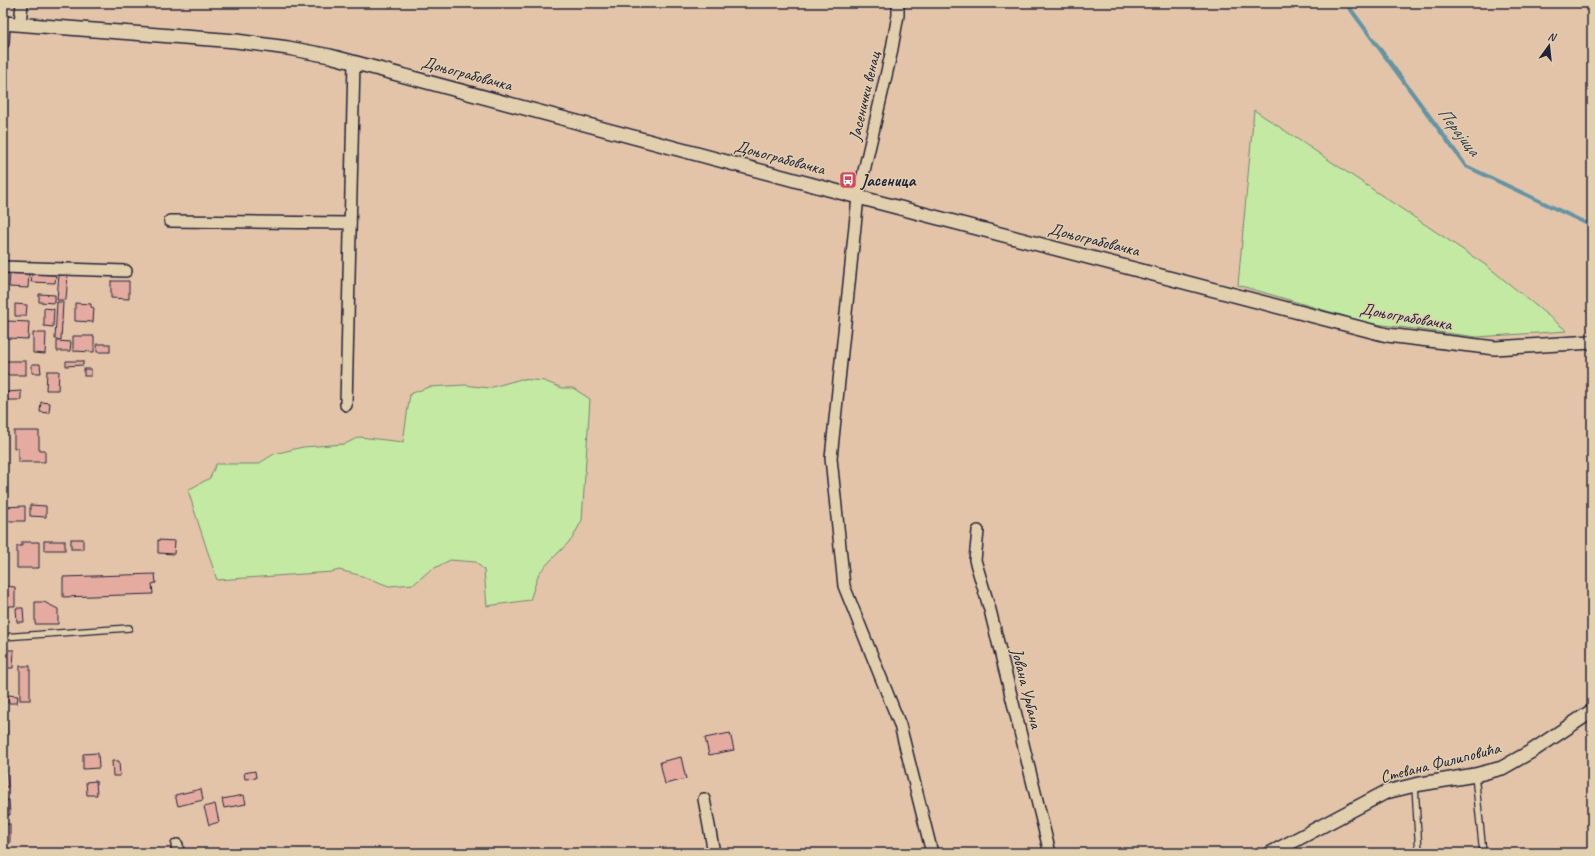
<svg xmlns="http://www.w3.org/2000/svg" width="1595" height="856" font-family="Caveat,sans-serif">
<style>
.green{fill:#c4e9a3;stroke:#73866f}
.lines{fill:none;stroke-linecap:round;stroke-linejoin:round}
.stream{stroke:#6494a5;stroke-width:4}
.building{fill:#e5aba0;stroke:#22223b}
.service-casing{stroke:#22223b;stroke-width:8}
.minor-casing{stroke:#22223b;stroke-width:14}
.tertiary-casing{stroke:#22223b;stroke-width:16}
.service{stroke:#e2cfad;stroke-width:5.5}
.minor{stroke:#e2cfad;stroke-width:11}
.tertiary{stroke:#e2cfad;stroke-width:13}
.labels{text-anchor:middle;stroke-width:3;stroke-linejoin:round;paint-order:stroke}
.street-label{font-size:17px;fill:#22223b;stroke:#e2cfad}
.poi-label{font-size:17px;font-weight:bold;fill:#22223b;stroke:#e2cfad;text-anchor:start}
.water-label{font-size:18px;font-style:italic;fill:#323e56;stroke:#e2cfad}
</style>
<rect width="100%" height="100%" fill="#e3c4a9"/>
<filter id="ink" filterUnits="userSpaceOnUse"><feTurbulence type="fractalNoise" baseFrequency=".025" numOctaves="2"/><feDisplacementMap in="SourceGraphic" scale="8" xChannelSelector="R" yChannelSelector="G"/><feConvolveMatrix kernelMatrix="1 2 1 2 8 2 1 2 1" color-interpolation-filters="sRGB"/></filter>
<g filter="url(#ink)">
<!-- green -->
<g class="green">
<path d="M 1254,110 L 1487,266 L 1567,331 L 1477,337 L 1368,323 L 1238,285 Z"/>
<path d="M 521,379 L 544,381 L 562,388 L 573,388 L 590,399 L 582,520 L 572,539 L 550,561 L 539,573 L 530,600 L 487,606 L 484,570 L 476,562 L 450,560 L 429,571 L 414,584 L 389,586 L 359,575 L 339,570 L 332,572 L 217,580 L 196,516 L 188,490 L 210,478 L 216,464 L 258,464 L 274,454 L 303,447 L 345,444 L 359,437 L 403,442 L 410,394 L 429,387 L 465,385 L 489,388 Z"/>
</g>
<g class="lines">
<!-- stream -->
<path class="stream" d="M 1346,3 L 1466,166 L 1592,226"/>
</g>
<!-- building -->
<g class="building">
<path d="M 10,273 L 29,274 L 28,288 L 9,287 Z"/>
<path d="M 59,273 L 68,274 L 66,300 L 57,300 Z"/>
<path d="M 32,274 L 56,275 L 55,283 L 31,282 Z"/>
<path d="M 111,281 L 129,281 L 129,299 L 111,298 Z"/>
<path d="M 39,294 L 55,295 L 55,303 L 39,302 Z"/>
<path d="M 57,302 L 63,302 L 61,340 L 55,339 Z"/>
<path d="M 75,303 L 91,304 L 91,307 L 94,308 L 93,322 L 75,321 Z"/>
<path d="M 15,304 L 27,305 L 26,316 L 15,316 Z"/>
<path d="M 44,308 L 54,309 L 53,327 L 44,326 Z"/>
<path d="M 7,321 L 29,322 L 28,339 L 7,338 Z"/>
<path d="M 33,333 L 46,333 L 45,354 L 33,353 Z"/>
<path d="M 73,336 L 94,336 L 94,352 L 73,351 Z"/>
<path d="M 57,341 L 71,342 L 70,351 L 57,351 Z"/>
<rect x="97" y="344" width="13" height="8"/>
<rect x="5" y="361" width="21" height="14"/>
<path d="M 66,361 L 83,361 L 83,365 L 66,366 Z"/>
<path d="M 32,364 L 40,364 L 41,373 L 32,373 Z"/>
<rect x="84" y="369" width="7" height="7"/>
<path d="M 47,371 L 59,371 L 58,390 L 46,390 Z"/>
<path d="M 21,391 L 21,400 L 7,400 L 7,392 Z"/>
<path d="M 41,402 L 50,403 L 49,413 L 40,412 Z"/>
<path d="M 14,431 L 39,431 L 39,450 L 45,450 L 45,462 L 18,462 L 18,448 L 14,448 Z"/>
<path d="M 30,505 L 46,506 L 46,517 L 30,516 Z"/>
<path d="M 25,506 L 25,521 L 4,521 L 4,507 Z"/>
<rect x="71" y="539" width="12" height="10"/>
<path d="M 158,540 L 175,541 L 174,554 L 158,553 Z"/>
<rect x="44" y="541" width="21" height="9"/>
<path d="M 22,542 L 39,542 L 39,568 L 17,568 L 17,546 L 22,546 Z"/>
<path d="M 155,574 L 156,583 L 152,584 L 153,594 L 63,597 L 63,577 Z"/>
<path d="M 3,586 L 15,587 L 15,606 L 3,606 Z"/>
<path d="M 35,602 L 44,602 L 58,609 L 58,624 L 35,624 Z"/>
<path d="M 16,608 L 23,608 L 24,622 L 17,622 Z"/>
<path d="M 3,650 L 14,650 L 13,668 L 5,668 L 5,673 L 3,673 Z"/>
<rect x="20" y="666" width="10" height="34"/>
<path d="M 8,695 L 18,696 L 17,703 L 8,703 Z"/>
<path d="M 3,708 L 6,708 L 7,737 L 3,737 Z"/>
<path d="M 730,733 L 734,750 L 709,755 L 705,738 Z"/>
<path d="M 98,753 L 99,768 L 83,769 L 83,754 Z"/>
<path d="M 681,757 L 686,779 L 665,784 L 660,762 Z"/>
<path d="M 112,761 L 119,761 L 120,776 L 113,776 Z"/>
<path d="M 6,768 L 8,787 L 3,787 L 3,769 Z"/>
<path d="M 255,771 L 256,778 L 245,779 L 244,773 Z"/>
<path d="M 96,781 L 97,795 L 87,795 L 86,782 Z"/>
<path d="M 201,789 L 203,800 L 178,806 L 175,795 Z"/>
<path d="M 244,795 L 246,804 L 224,808 L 222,799 Z"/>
<path d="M 3,800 L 9,800 L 10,815 L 3,815 Z"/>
<path d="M 215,804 L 219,822 L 209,825 L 204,807 Z"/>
<rect x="3" y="824" width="7" height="19"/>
<path d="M 208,849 L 209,853 L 188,853 Z"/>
</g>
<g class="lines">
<defs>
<g id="service">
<path d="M 3,637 L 129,628"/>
<path d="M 1475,775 L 1483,853"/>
<path d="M 1415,786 L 1419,853"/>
</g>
<g id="minor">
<path d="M 898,3 L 898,15 L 891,54 L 858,197 L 831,458 L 844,586 L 900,725 L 932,853"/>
<path d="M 20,24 L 22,3"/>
<path d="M 3,43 L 4,23"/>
<path d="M 170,221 L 350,223"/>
<path d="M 3,267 L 126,271"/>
<path d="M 346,405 L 354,62"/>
<path d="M 978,531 L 975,560 L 990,610 L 1050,853"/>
<path d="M 704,799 L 714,853"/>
<path d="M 177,845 L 178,853"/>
</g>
<g id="tertiary">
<path d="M 3,23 L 236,41 L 288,48 L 330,56 L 858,197 L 1387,335 L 1495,348 L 1592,342"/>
<path d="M 1271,853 L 1386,792 L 1415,785 L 1475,775 L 1502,768 L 1532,751 L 1592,711"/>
</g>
</defs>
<!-- service casing -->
<use href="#service" class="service-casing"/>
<!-- minor casing -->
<use href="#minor" class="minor-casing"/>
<!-- tertiary casing -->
<use href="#tertiary" class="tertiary-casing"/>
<!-- service -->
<use href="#service" class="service"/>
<!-- minor -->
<use href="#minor" class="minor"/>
<!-- tertiary -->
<use href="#tertiary" class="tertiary"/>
</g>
</g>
<!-- icons -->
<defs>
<symbol id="bus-square" viewBox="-11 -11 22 22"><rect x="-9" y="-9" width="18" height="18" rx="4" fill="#d1495b" stroke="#e2cfad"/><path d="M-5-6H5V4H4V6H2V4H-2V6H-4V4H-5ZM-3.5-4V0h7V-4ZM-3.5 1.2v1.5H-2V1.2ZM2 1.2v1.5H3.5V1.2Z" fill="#fff"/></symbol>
</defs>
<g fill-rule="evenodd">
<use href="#bus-square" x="838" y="170" width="20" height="20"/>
</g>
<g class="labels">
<!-- street labels -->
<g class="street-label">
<text transform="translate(467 73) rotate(15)" y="6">Доњограбовачка</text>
<text transform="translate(864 96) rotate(-77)" y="6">Јасенички венац</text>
<text transform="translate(780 157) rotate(15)" y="6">Доњограбовачка</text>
<text transform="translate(1094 239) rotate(14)" y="6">Доњограбовачка</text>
<text transform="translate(1406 316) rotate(10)" y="6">Доњограбовачка</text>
<text transform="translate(1027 688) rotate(76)" y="6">Јована Урбана</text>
<text transform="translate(1440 762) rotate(-14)" y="6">Стевана Филиповића</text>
</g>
<!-- poi labels -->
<g class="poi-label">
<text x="861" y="186">Јасеница</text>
</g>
<!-- water labels -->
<g class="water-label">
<text transform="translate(1459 131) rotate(52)" y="6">Перајица</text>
</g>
</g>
<!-- margin -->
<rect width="1595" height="856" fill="none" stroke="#e2cfad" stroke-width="16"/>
<rect x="8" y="8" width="1579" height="840" fill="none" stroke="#22223b" stroke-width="1.5" filter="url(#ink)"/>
<!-- north arrow -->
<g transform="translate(1549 46) rotate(15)" stroke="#e2cfad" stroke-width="3" paint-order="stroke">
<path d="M0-3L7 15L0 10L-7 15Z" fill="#22223b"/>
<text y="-6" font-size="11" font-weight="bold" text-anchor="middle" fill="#22223b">N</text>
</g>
</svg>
